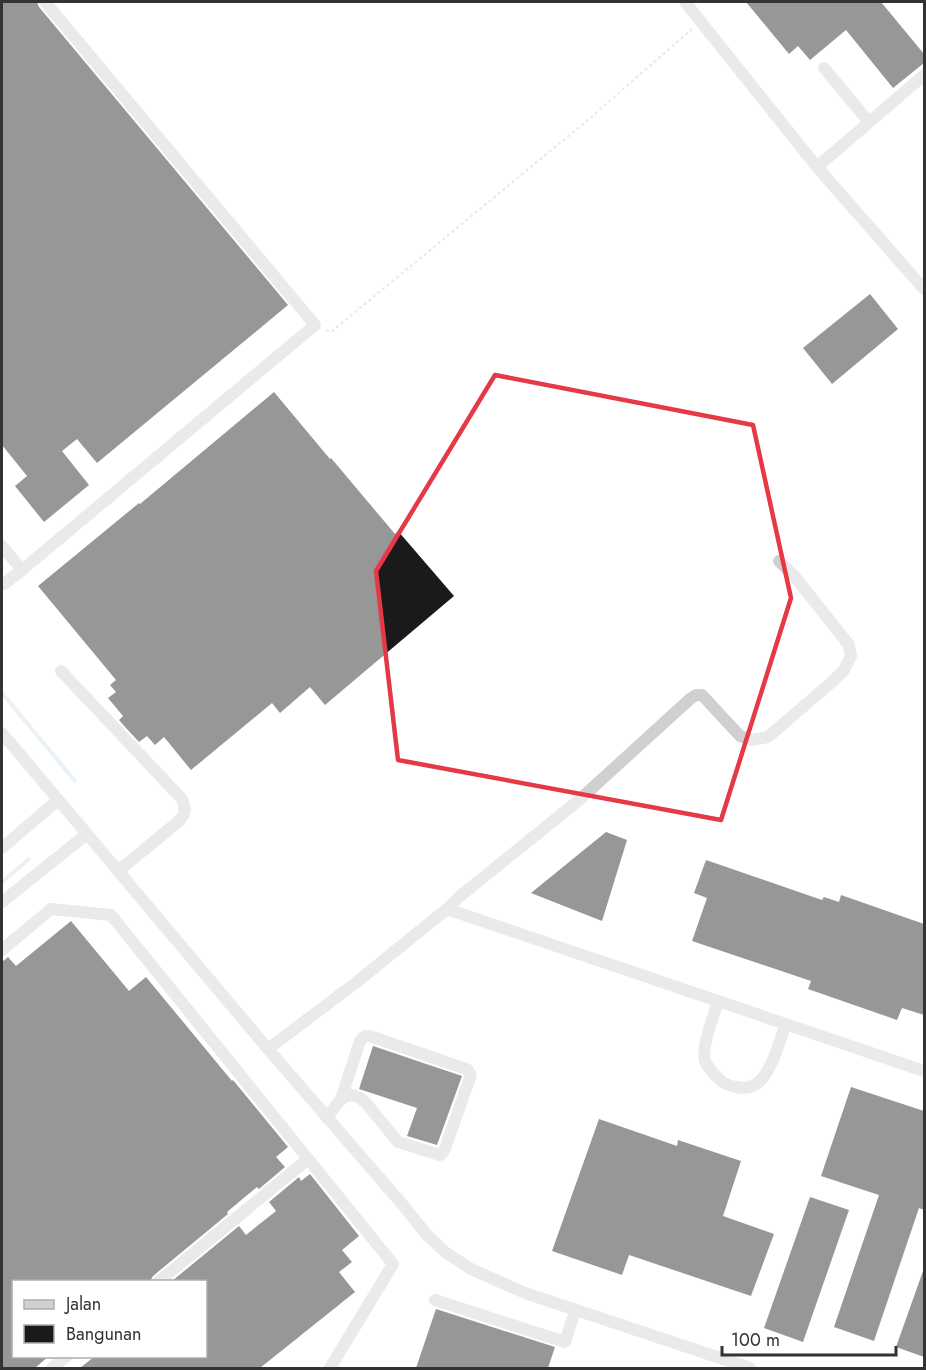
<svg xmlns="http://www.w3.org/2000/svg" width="926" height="1370" font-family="Jost,sans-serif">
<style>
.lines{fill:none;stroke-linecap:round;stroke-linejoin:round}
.stream{stroke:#cfe2ee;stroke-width:4}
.building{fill:#1a1a1a}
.path{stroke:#cdcdcd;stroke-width:2;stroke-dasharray:3 3;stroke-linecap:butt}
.minor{stroke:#d0d0d0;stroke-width:12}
.marked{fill:none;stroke:#e63946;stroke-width:4.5;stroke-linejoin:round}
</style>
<rect width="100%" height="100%" fill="#fff"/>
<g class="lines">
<!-- stream -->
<g class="stream">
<path d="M 2,693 L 75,781"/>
<path d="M 2,882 L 29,859"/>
</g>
</g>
<!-- building -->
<g class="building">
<path d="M 2,2 L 37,2 L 39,7 L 288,305 L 97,463 L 77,439 L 62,451 L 89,485 L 44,522 L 15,486 L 27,476 L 2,445 Z"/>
<path d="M 746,2 L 881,2 L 924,54 L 924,63 L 893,88 L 846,30 L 810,60 L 798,46 L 789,54 Z"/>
<path d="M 870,294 L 898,329 L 832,384 L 803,348 Z"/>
<path d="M 274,392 L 330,459 L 331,458 L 395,534 L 398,531 L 454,596 L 325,705 L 310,687 L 280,713 L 272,703 L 191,770 L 164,737 L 155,745 L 147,736 L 139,742 L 126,728 L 119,720 L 123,716 L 108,698 L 116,692 L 110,685 L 116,680 L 38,586 L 139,503 L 140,504 Z"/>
<path d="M 606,832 L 627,840 L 602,921 L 531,893 Z"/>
<path d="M 706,860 L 822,900 L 824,897 L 839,902 L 841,895 L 924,924 L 924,1015 L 902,1008 L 897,1020 L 808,989 L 811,981 L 692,941 L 707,898 L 694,893 Z"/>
<path d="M 71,921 L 129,991 L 146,977 L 232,1081 L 233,1080 L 288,1147 L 276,1157 L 285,1167 L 259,1189 L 257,1187 L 227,1212 L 228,1214 L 153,1276 L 150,1281 L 14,1281 L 14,1356 L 49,1356 L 35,1368 L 2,1368 L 2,962 L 8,957 L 16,966 Z"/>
<path d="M 373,1046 L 462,1076 L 437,1145 L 407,1136 L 417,1108 L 359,1089 Z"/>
<path d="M 851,1087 L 924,1111 L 924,1210 L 919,1208 L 874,1341 L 834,1327 L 879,1195 L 821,1176 Z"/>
<path d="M 599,1119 L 677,1146 L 678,1140 L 741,1161 L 723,1216 L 774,1234 L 751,1296 L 629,1255 L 622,1275 L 552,1251 Z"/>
<path d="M 310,1174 L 359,1236 L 342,1250 L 352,1262 L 339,1272 L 355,1292 L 260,1368 L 80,1368 L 95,1356 L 206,1356 L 206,1281 L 172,1281 L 239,1226 L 246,1235 L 276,1211 L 269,1202 L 299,1177 L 301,1181 Z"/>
<path d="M 810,1197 L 849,1210 L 803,1342 L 764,1328 Z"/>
<path d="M 923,1271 L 924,1271 L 924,1357 L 896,1347 Z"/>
<path d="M 436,1309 L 555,1347 L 548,1368 L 416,1368 Z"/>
</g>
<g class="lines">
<!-- path -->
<path class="path" d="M 326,330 L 331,332 L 589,119 L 692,29"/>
<!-- minor -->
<g class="minor">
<path d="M 685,2 L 817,167 L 924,289"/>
<path d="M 824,68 L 869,122"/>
<path d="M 817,167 L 924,75"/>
<path d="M 2,546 L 22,570"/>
<path d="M 2,583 L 4,584 L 22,570 L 315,325 L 45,2"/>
<path d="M 61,671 L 182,799 C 186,810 186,814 178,822 L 118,871"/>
<path d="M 2,733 L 268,1049 L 402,1204 L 427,1235 L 445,1252 L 471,1269 L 525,1293 L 750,1368"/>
<path d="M 2,848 L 58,800"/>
<path d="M 2,902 L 87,834"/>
<path d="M 447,909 L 924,1071"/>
<path d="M 2,950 L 51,909 L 111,915 L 393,1264 L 330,1368"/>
<path d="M 718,1001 C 714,1016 701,1046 705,1061 C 707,1066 712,1072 716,1076 C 721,1082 728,1086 736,1087 C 746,1089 753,1088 761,1080 C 774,1065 779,1042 786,1024"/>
<path d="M 268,1049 L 358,981 L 447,909 L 459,897 L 578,801 L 690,699 L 696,695 L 702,695 L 740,736 L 752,740 L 768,737 L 833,681 L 844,670 L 851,656 L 849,645 L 795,577 L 779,561"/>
<path d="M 327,1118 C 338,1103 347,1084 366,1103 L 398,1142 L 440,1155 L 444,1151 L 471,1075 L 467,1069 L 463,1068 L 370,1036 L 365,1036 L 360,1041 L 341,1099"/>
<path d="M 158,1282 L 308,1159"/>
<path d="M 435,1300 L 565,1342 L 575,1311"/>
<path d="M 52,1368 L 67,1356"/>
</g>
</g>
<!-- marked area -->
<path d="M0 0H926V1370H0ZM 495,375 L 753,425 L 791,598 L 721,820 L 398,760 L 376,571 Z" fill="#fff" fill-opacity=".55" fill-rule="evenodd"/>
<path class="marked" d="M 495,375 L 753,425 L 791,598 L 721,820 L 398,760 L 376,571 Z"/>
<!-- border -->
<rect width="926" height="1370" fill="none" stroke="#333333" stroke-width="6"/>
<!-- legend -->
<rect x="12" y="1280" width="195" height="78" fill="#ffffff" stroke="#adadad" stroke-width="1.5"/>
<rect x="24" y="1300" width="30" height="9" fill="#d0d0d0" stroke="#adadad" stroke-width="1.5"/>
<text x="66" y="1310" font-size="18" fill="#333333">Jalan</text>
<rect x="24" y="1325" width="30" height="18" fill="#1a1a1a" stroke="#adadad" stroke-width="1.5"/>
<text x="66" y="1340" font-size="18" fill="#333333">Bangunan</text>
<!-- scale -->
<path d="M722 1346v9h174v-9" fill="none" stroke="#333333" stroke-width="3"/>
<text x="731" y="1346" font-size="18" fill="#333333" stroke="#ffffff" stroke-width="4.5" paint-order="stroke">100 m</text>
</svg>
